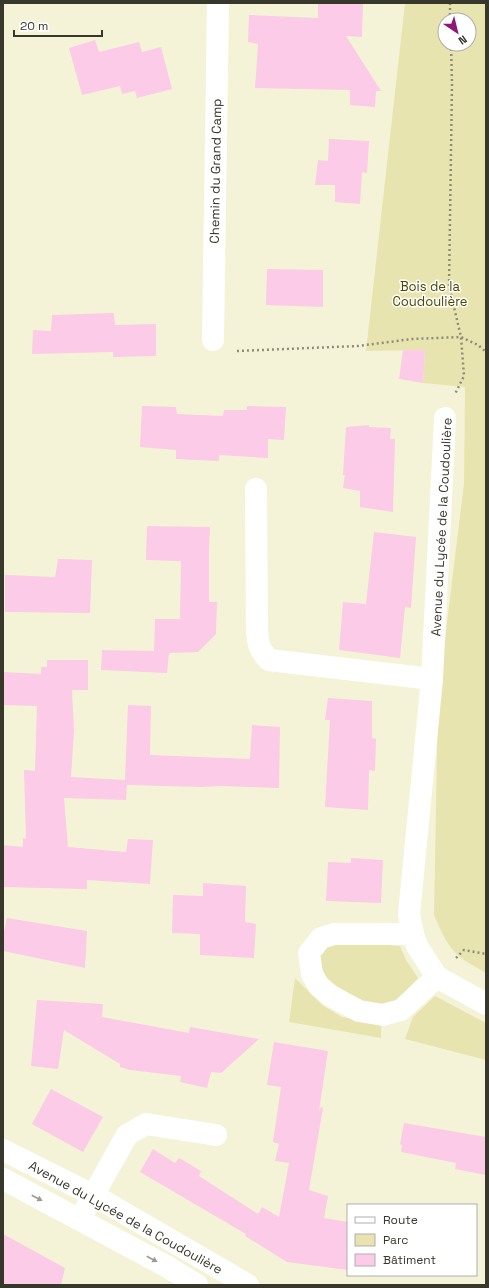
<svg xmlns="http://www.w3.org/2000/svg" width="489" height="1288" font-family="'Space Grotesk',sans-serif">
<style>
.green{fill:#e8e4b0;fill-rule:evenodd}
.building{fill:#fbcbe8}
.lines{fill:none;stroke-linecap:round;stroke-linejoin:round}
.path{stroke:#8e8c7a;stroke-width:2.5;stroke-dasharray:2 3;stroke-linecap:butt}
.minor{stroke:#fff;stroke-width:22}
.oneway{fill:#9c9b96}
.labels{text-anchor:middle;stroke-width:3;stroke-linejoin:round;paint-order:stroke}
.street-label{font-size:13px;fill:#38372c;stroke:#fff}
.park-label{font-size:13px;fill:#4d4700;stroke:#fff}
</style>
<rect width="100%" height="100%" fill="#f5f3d7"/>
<!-- green -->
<g class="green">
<path d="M 405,3 L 486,3 L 486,973 C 475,966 460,960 452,949 C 444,939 439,926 434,915 L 438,697 L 464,483 L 465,387 L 423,383 L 425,350 L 366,351 ZM 445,20 L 469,20 L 469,44 L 445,44 Z"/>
<path d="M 334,940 L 400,946 L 406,960 L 418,978 L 397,1000 L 376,1005 L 340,996 L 324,977 L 318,962 L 320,950 Z"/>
<path d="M 295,978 L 322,1005 L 342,1017 L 381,1024 L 381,1038 L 289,1022 Z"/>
<path d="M 435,996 L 486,1023 L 486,1060 L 405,1039 L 413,1017 Z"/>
</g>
<!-- building -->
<g class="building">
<path d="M 318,3 L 363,3 L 362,37 L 346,36 L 381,91 L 376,91 L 375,107 L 350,105 L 350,90 L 255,88 L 258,44 L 248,42 L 249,15 L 318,18 Z"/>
<path d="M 95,40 L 99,52 L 139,42 L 142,52 L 161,47 L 172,89 L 137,98 L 135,91 L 122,94 L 120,86 L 82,95 L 69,48 Z"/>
<path d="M 329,139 L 369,141 L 367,173 L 362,172 L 360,204 L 335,202 L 335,185 L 315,185 L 318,160 L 328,161 Z"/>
<path d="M 267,269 L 323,270 L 323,307 L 266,305 Z"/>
<path d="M 114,313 L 115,325 L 156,324 L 156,356 L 113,357 L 113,352 L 32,354 L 33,330 L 51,331 L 52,315 Z"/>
<path d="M 403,350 L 425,350 L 423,383 L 399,379 Z"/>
<path d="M 142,406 L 176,407 L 177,414 L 223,416 L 224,410 L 247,410 L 247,406 L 286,407 L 284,440 L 268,439 L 268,458 L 219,455 L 219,461 L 176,459 L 176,450 L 140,447 Z"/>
<path d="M 369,425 L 369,427 L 391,428 L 390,439 L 395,439 L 393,512 L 360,507 L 360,491 L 343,488 L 345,475 L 343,475 L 346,427 Z"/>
<path d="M 147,526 L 210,527 L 209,550 L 209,602 L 217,602 L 216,634 L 198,652 L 169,653 L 167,673 L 101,670 L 102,650 L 154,651 L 155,619 L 180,619 L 181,561 L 146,560 Z"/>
<path d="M 374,532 L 416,537 L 411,608 L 405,607 L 400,658 L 339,650 L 343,602 L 366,604 Z"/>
<path d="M 58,559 L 92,560 L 90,613 L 5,612 L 5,575 L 55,577 Z"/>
<path d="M 47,660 L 88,660 L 88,690 L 72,690 L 74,731 L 71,777 L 125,780 L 128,705 L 151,706 L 150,755 L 250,759 L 252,725 L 280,727 L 279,788 L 220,786 L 202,787 L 127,785 L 126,800 L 64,798 L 68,847 L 126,852 L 128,839 L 153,840 L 150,884 L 87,880 L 87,889 L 3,887 L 3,845 L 23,847 L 23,838 L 26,839 L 24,770 L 35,771 L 37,706 L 3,705 L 4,672 L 41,674 L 41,667 L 47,667 Z"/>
<path d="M 328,698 L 372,701 L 372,738 L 376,739 L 375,771 L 369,770 L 368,810 L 325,807 L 330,720 L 325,720 Z"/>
<path d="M 351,858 L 383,860 L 381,903 L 326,901 L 328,862 L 351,863 Z"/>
<path d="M 203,883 L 246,886 L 245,922 L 256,924 L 254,958 L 200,955 L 200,934 L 172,933 L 173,895 L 203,896 Z"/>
<path d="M 7,918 L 87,931 L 85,968 L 3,951 L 3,936 Z"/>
<path d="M 37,1000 L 103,1004 L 102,1017 L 189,1033 L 190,1027 L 259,1039 L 221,1073 L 211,1072 L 207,1088 L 180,1082 L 181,1076 L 130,1070 L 120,1067 L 120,1064 L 64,1030 L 58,1069 L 31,1066 Z"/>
<path d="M 274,1042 L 328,1051 L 319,1111 L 321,1107 L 323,1108 L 309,1190 L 328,1196 L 324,1218 L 348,1222 L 348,1270 L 287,1262 L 245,1236 L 246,1234 L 140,1172 L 153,1149 L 175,1163 L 179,1158 L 201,1171 L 199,1176 L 258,1214 L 262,1207 L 279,1217 L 289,1163 L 275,1161 L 279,1144 L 273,1142 L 281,1087 L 267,1085 Z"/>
<path d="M 51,1089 L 103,1117 L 83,1152 L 32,1124 Z"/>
<path d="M 404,1123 L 486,1137 L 486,1175 L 455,1169 L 456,1163 L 401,1152 L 402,1145 L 400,1144 Z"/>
<path d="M 3,1234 L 65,1268 L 61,1285 L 3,1285 Z"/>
</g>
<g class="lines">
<!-- path -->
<g class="path">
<path d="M 450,3 L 450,20"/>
<path d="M 451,44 L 452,84 L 449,286 L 461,337 L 464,376 L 455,394"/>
<path d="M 237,351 L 358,346 L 412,339 L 461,337 L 478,345 L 486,352"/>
<path d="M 456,958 L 464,950 L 486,954"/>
</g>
<!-- minor -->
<g class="minor">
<path d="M 213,340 L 218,3"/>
<path d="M 445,418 L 432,679 L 409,914 L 413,934 L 417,946 L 437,977 L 486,1004"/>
<path d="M 256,489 L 257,630 C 258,644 259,650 269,660 L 432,679"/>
<path d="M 413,934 L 334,934 L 321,938 L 309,953 L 312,974 L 319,986 L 331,996 L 359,1011 L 383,1015 L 401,1010 L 437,977"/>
<path d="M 3,1150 L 93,1195 L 248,1285"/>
<path d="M 3,1179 L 166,1266 L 197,1285"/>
<path d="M 86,1208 L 127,1135 L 146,1124 L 216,1135"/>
</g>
</g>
<!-- one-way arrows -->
<defs><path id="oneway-solid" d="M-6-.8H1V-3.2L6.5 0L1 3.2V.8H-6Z"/></defs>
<g class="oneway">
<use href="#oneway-solid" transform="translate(37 1198) rotate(28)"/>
<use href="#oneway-solid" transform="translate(152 1259) rotate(28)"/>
</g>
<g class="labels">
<!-- street labels -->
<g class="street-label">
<text transform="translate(215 171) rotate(-89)" y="5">Chemin du Grand Camp</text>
<text transform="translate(441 527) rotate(-87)" y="5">Avenue du Lycée de la Coudoulière</text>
<text transform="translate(126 1217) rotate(29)" y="5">Avenue du Lycée de la Coudoulière</text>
</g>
<!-- park labels -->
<g class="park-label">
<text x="430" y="291">Bois de la<tspan x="430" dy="15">Coudoulière</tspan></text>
</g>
</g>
<!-- border -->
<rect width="489" height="1288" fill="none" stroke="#38372c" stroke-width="8"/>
<!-- legend -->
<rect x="347" y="1204" width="130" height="72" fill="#ffffff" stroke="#afafab"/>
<rect x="355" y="1217" width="20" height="6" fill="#ffffff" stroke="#afafab"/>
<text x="383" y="1224" font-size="12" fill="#38372c">Route</text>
<rect x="355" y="1234" width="20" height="12" fill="#e8e4b0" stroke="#afafab"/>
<text x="383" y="1244" font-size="12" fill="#38372c">Parc</text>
<rect x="355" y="1254" width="20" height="12" fill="#fbcbe8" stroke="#afafab"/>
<text x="383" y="1264" font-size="12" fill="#38372c">Bâtiment</text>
<!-- north arrow -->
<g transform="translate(457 32) rotate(145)"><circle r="19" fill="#ffffff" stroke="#afafab"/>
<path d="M0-3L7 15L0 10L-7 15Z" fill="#921773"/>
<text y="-6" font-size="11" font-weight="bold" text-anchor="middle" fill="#38372c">N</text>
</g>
<!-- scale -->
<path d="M14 30v6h88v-6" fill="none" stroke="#38372c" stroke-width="2"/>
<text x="20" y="30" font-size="12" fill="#38372c" stroke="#ffffff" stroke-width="3" paint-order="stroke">20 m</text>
</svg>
